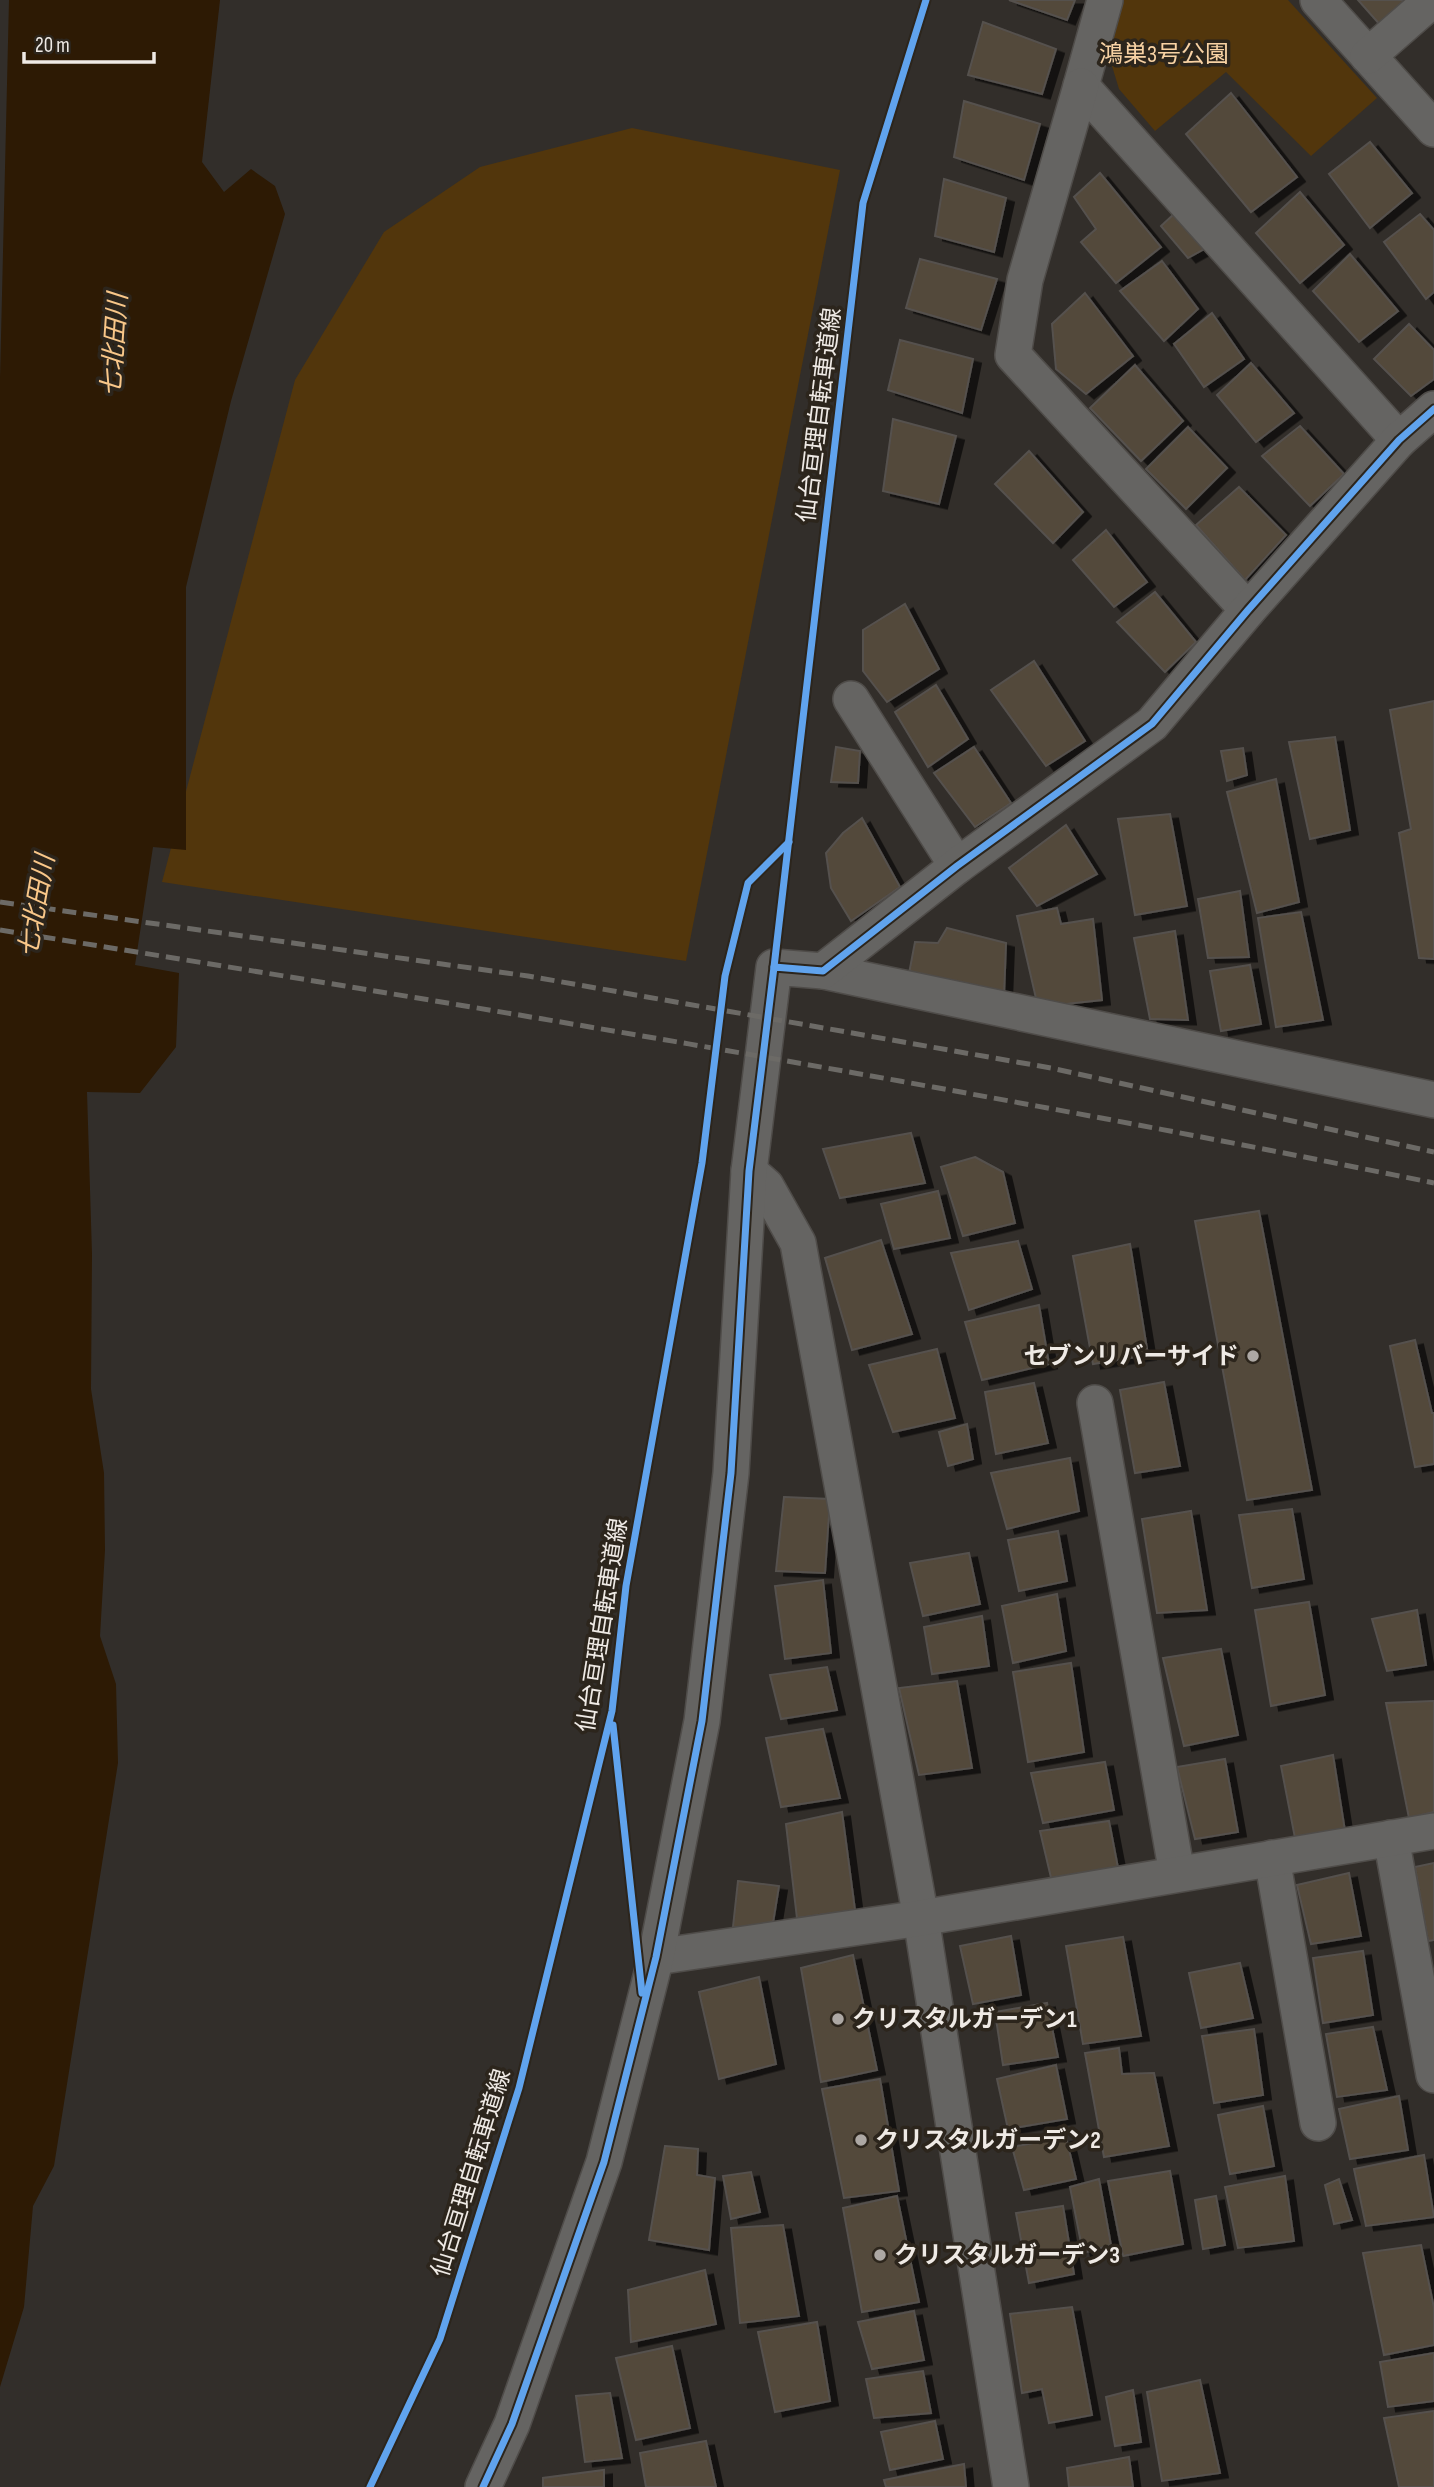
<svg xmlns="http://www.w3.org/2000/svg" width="1434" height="2487" font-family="'Sofia Sans Condensed','Noto Sans JP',sans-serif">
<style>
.green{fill:#52360c}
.water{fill:#2d1a04}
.building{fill:#52483a;stroke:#55514e;stroke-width:2;filter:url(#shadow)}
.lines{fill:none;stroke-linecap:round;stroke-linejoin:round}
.minor-casing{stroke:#4f4c49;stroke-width:38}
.minor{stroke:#656462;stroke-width:35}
.rail{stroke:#6c6a66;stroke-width:5;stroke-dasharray:14 7;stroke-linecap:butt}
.cycleway-casing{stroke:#2c251c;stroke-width:11}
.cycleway{stroke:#60a3ed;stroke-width:7}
.poi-dot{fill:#ada8a4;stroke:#2c251c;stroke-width:2.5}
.labels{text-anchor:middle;stroke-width:7;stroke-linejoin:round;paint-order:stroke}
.park-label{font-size:24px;fill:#f8d2a4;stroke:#2c251c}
.street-label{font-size:24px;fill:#efeae5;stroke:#2c251c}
.poi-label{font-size:24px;font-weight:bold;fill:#efeae5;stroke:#2c251c;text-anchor:start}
.water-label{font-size:26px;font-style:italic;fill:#f9c789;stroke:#2c251c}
</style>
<defs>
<filter id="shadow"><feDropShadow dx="8" dy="4.5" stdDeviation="0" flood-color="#0009"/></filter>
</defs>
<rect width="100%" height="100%" fill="#322e2a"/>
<!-- green -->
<g class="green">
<path d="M 1124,0 L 1288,0 L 1377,98 L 1311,156 L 1226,72 L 1155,131 L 1119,89 L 1109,56 Z"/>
<path d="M 632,128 L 840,170 L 686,961 L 162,882 L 295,380 L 384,232 L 480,167 Z"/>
</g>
<!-- water -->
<path class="water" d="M 9,0 L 220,0 L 202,162 L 224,192 L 251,169 L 275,186 L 285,214 L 231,401 L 186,587 L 186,850 L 153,847 L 135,965 L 179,973 L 176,1047 L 140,1093 L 87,1092 L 92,1254 L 91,1389 L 104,1473 L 105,1550 L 100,1636 L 116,1684 L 118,1763 L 54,2166 L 33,2206 L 24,2307 L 0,2387 L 0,379 Z"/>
<!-- building -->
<g class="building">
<path d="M 1009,0 L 1075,0 L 1067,20 Z"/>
<path d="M 1358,0 L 1413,0 L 1382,27 Z"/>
<path d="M 983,22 L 1056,49 L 1042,94 L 968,75 Z"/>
<path d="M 1231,93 L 1297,177 L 1251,212 L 1186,134 Z"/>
<path d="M 964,101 L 1040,124 L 1024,180 L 954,157 Z"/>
<path d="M 1370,142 L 1412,193 L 1370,228 L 1329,174 Z"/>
<path d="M 1100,173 L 1161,247 L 1116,283 L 1081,242 L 1096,229 L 1074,197 Z"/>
<path d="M 944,179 L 1006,198 L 994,252 L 935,236 Z"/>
<path d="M 1300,192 L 1344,245 L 1300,283 L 1256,233 Z"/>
<path d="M 1174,214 L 1206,248 L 1188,258 L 1161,226 Z"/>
<path d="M 1420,214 L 1434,230 L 1434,292 L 1426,299 L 1384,242 Z"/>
<path d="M 1350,254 L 1398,311 L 1359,342 L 1313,291 Z"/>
<path d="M 920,259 L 997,279 L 981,330 L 906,308 Z"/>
<path d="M 1162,261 L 1198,309 L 1164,341 L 1120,291 Z"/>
<path d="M 1085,293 L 1133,356 L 1086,394 L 1056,369 L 1052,324 Z"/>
<path d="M 1212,313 L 1244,359 L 1204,387 L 1174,344 Z"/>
<path d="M 1409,324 L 1434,350 L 1434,379 L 1411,396 L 1374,359 Z"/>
<path d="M 900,340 L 973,359 L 962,413 L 888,390 Z"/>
<path d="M 1251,363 L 1294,413 L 1256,442 L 1217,395 Z"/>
<path d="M 1135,365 L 1183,421 L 1141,461 L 1090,408 Z"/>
<path d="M 893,419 L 956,436 L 939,504 L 883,491 Z"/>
<path d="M 1300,426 L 1344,474 L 1310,506 L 1262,456 Z"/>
<path d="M 1188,427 L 1227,468 L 1186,509 L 1146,469 Z"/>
<path d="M 1029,451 L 1083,512 L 1053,543 L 995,484 Z"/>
<path d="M 1239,487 L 1286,535 L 1245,580 L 1196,525 Z"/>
<path d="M 1106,530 L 1147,582 L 1114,607 L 1073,560 Z"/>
<path d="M 1155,592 L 1196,642 L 1165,672 L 1117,622 Z"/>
<path d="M 905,604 L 939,669 L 887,702 L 863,671 L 863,630 Z"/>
<path d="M 1034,661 L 1085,741 L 1046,766 L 991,690 Z"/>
<path d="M 936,685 L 968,739 L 928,767 L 895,712 Z"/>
<path d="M 1434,701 L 1434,959 L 1419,958 L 1399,833 L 1411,829 L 1390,710 Z"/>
<path d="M 1335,737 L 1350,830 L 1310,839 L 1289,742 Z"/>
<path d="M 836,747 L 860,751 L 858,783 L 831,782 Z"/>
<path d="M 974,747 L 1011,803 L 975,827 L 934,773 Z"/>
<path d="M 1243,748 L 1247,775 L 1227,781 L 1221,751 Z"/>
<path d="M 1276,779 L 1299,902 L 1257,913 L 1227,792 Z"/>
<path d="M 1170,814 L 1187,906 L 1135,915 L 1118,819 Z"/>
<path d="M 862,818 L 900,887 L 851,921 L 831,888 L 826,853 L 843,833 Z"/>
<path d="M 1066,825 L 1097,874 L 1037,906 L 1009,868 Z"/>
<path d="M 1240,891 L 1249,957 L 1208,958 L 1198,899 Z"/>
<path d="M 1057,908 L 1061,924 L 1093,919 L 1102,1000 L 1038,1007 L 1017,916 Z"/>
<path d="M 1301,912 L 1323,1020 L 1276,1027 L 1258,918 Z"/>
<path d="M 947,928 L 1006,943 L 1004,996 L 908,979 L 915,942 L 938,943 Z"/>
<path d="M 1175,931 L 1188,1020 L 1150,1019 L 1134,938 Z"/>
<path d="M 1250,965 L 1261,1024 L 1221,1031 L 1210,971 Z"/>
<path d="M 911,1133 L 925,1183 L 840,1198 L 823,1149 Z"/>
<path d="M 975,1157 L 1003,1172 L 1015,1223 L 963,1236 L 941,1167 Z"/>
<path d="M 938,1191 L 950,1238 L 894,1249 L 881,1204 Z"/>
<path d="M 1259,1211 L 1312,1490 L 1247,1500 L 1195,1221 Z"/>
<path d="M 881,1240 L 912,1334 L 852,1350 L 825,1258 Z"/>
<path d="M 1018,1241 L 1032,1289 L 969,1310 L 951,1253 Z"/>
<path d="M 1130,1244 L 1148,1355 L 1093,1364 L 1073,1256 Z"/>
<path d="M 1039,1305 L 1049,1364 L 982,1380 L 965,1322 Z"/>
<path d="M 1415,1340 L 1432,1413 L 1434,1413 L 1434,1464 L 1415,1467 L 1390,1346 Z"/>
<path d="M 937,1349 L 955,1418 L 893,1432 L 869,1365 Z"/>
<path d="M 1164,1382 L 1180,1466 L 1135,1473 L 1120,1390 Z"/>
<path d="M 1034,1383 L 1048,1443 L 996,1454 L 985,1392 Z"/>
<path d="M 967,1424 L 973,1459 L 948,1466 L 939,1432 Z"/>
<path d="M 1070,1458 L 1079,1511 L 1007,1529 L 991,1473 Z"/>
<path d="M 784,1497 L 830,1499 L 825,1573 L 776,1571 Z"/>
<path d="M 1292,1509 L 1304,1579 L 1252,1588 L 1239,1515 Z"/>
<path d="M 1191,1511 L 1207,1610 L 1157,1613 L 1142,1519 Z"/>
<path d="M 1058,1531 L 1067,1581 L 1019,1591 L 1008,1540 Z"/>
<path d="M 969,1553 L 980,1604 L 923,1616 L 910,1563 Z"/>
<path d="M 823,1580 L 831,1653 L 785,1659 L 775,1586 Z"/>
<path d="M 1057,1594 L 1066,1651 L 1013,1663 L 1002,1606 Z"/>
<path d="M 1309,1602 L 1325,1695 L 1271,1706 L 1255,1610 Z"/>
<path d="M 1417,1610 L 1426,1665 L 1387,1671 L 1372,1619 Z"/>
<path d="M 982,1616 L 989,1666 L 932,1674 L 924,1627 Z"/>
<path d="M 1221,1649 L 1238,1735 L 1184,1746 L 1163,1658 Z"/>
<path d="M 1071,1663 L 1084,1752 L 1028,1762 L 1013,1672 Z"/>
<path d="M 827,1667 L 837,1710 L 781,1719 L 770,1675 Z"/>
<path d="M 957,1681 L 972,1768 L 919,1775 L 899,1688 Z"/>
<path d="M 1434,1701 L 1434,1812 L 1409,1818 L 1386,1703 Z"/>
<path d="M 823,1729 L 840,1798 L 781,1807 L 766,1738 Z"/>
<path d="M 1333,1755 L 1345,1831 L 1295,1838 L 1281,1766 Z"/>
<path d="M 1225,1759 L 1238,1832 L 1195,1839 L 1177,1767 Z"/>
<path d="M 1105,1762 L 1114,1810 L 1043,1823 L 1031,1773 Z"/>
<path d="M 842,1812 L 855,1910 L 797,1918 L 786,1824 Z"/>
<path d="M 1109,1821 L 1119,1873 L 1053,1886 L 1040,1831 Z"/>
<path d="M 1434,1863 L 1434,1940 L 1428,1941 L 1415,1867 Z"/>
<path d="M 1349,1873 L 1361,1936 L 1311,1944 L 1297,1885 Z"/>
<path d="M 738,1881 L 779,1886 L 772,1929 L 733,1927 Z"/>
<path d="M 1011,1936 L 1021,1995 L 973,2004 L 960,1946 Z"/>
<path d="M 1123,1937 L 1141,2036 L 1083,2044 L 1066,1946 Z"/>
<path d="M 1363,1951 L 1373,2015 L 1323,2023 L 1313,1958 Z"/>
<path d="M 853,1955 L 877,2070 L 821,2082 L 801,1968 Z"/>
<path d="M 1240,1963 L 1253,2018 L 1201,2028 L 1189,1973 Z"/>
<path d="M 759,1977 L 776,2064 L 719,2079 L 699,1992 Z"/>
<path d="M 1047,2003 L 1058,2057 L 1003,2065 L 995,2012 Z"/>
<path d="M 1373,2027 L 1387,2090 L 1337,2097 L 1326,2034 Z"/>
<path d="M 1254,2029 L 1263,2095 L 1214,2103 L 1202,2036 Z"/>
<path d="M 1119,2048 L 1122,2074 L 1154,2073 L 1169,2146 L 1104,2157 L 1085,2053 Z"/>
<path d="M 1056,2065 L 1067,2119 L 1008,2129 L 997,2079 Z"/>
<path d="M 880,2079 L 899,2191 L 844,2198 L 822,2089 Z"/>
<path d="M 1399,2096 L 1408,2150 L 1350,2159 L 1339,2109 Z"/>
<path d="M 1263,2106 L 1274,2166 L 1230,2174 L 1218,2115 Z"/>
<path d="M 1066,2137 L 1076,2179 L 1024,2190 L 1012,2147 Z"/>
<path d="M 665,2146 L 698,2149 L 697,2175 L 715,2178 L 709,2250 L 649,2240 Z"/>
<path d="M 1424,2155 L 1434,2217 L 1366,2226 L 1354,2169 Z"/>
<path d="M 1170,2171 L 1183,2244 L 1123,2256 L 1108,2181 Z"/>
<path d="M 751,2172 L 760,2212 L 731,2219 L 723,2176 Z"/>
<path d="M 1285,2176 L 1294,2241 L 1238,2248 L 1225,2187 Z"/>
<path d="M 1099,2179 L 1111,2245 L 1083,2253 L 1070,2187 Z"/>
<path d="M 1339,2179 L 1352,2220 L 1334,2224 L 1325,2185 Z"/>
<path d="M 897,2196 L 919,2302 L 862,2312 L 843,2208 Z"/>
<path d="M 1216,2196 L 1225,2245 L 1203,2249 L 1195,2200 Z"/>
<path d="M 1063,2206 L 1074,2274 L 1029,2283 L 1016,2213 Z"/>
<path d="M 783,2225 L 799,2316 L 740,2323 L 731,2228 Z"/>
<path d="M 1421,2245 L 1434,2308 L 1434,2345 L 1384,2355 L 1363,2253 Z"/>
<path d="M 705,2270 L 716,2324 L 631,2342 L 628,2290 Z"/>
<path d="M 1072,2307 L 1092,2415 L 1049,2423 L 1042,2389 L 1022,2393 L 1010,2314 Z"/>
<path d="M 914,2311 L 924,2360 L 872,2369 L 858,2322 Z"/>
<path d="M 817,2322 L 830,2401 L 775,2412 L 758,2332 Z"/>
<path d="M 672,2346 L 690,2428 L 636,2440 L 616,2358 Z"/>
<path d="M 1434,2353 L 1434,2401 L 1388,2407 L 1380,2362 Z"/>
<path d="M 923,2371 L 931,2413 L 874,2418 L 866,2379 Z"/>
<path d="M 1200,2380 L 1220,2473 L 1162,2481 L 1147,2392 Z"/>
<path d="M 1133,2390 L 1141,2442 L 1115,2446 L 1106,2397 Z"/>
<path d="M 610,2393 L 622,2458 L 585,2462 L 576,2396 Z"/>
<path d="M 1434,2411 L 1434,2487 L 1399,2487 L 1384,2418 Z"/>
<path d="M 935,2421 L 943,2459 L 890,2470 L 881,2432 Z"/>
<path d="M 706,2441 L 716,2487 L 646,2487 L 640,2453 Z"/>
<path d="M 1129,2457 L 1133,2487 L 1069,2487 L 1067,2468 Z"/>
<path d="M 964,2464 L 966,2487 L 886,2487 L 884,2480 Z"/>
<path d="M 604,2470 L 604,2487 L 543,2487 L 543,2478 Z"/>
</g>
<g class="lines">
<defs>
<g id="minor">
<path d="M 1105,0 L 1081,86 L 1399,440"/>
<path d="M 1318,0 L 1434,129"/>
<path d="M 1368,56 L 1432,0"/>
<path d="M 1081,86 L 1025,280 L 1013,355 L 1248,610"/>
<path d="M 851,699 L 957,866"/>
<path d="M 823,971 L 1434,1100"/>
<path d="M 749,1171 L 766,1186 L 798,1243 L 921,1918 L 1011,2487"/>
<path d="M 1095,1403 L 1177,1874"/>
<path d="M 1391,1838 L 1434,2075"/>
<path d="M 1272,1858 L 1318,2123"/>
<path d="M 656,1957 L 921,1918 L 1434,1831"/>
<path d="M 483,2487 L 512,2424 L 604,2162 L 656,1957 L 702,1721 L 731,1473 L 749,1171 L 774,967 L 823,971 L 957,866 L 1152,724 L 1248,610 L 1399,440 L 1434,409"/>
</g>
</defs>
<!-- minor casing -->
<use href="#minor" class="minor-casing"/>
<!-- minor -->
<use href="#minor" class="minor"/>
<!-- rail -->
<g class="rail">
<path d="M 0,902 L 528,976 L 1051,1068 L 1434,1152"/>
<path d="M 0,930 C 479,1007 958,1086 1434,1183"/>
</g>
<defs>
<g id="cycleway">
<path d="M 774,967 L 863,203 L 926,0"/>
<path d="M 613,1725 L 642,1993"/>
<path d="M 370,2487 L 440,2339 L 519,2088 L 612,1711 L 626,1586 L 702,1163 L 725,976 L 748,883 L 789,842"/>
<path d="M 483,2487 L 512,2424 L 604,2162 L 656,1957 L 702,1721 L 731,1473 L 749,1171 L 774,967 L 823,971 L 957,866 L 1152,724 L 1248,610 L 1399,440 L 1434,409"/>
</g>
</defs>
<!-- cycleway casing -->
<use href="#cycleway" class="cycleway-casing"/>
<!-- cycleway -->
<use href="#cycleway" class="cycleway"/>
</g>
<!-- markers -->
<g class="poi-dot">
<circle cx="1253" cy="1356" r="7"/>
<circle cx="838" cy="2019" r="7"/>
<circle cx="861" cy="2140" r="7"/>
<circle cx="880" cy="2255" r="7"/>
</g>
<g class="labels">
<!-- park labels -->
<g class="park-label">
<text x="1164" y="62">鴻巣3号公園</text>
</g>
<!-- street labels -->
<g class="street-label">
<text transform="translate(819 415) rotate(-83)" y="8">仙台亘理自転車道線</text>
<text transform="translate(602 1625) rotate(-81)" y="8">仙台亘理自転車道線</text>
<text transform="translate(471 2173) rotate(-73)" y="8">仙台亘理自転車道線</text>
</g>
<!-- poi labels -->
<g class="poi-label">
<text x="1239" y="1364" text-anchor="end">セブンリバーサイド</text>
<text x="852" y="2027">クリスタルガーデン1</text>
<text x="875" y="2148">クリスタルガーデン2</text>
<text x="894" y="2263">クリスタルガーデン3</text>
</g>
<!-- water labels -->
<g class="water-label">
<text transform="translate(114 345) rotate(-86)" y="9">七北田川</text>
<text transform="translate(36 906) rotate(-80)" y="9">七北田川</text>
</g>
</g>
<!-- scale -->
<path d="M24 52v10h130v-10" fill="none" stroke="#efeae5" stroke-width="3.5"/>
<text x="35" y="52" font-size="21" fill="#efeae5" stroke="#2c251c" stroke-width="5" paint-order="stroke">20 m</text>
</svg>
